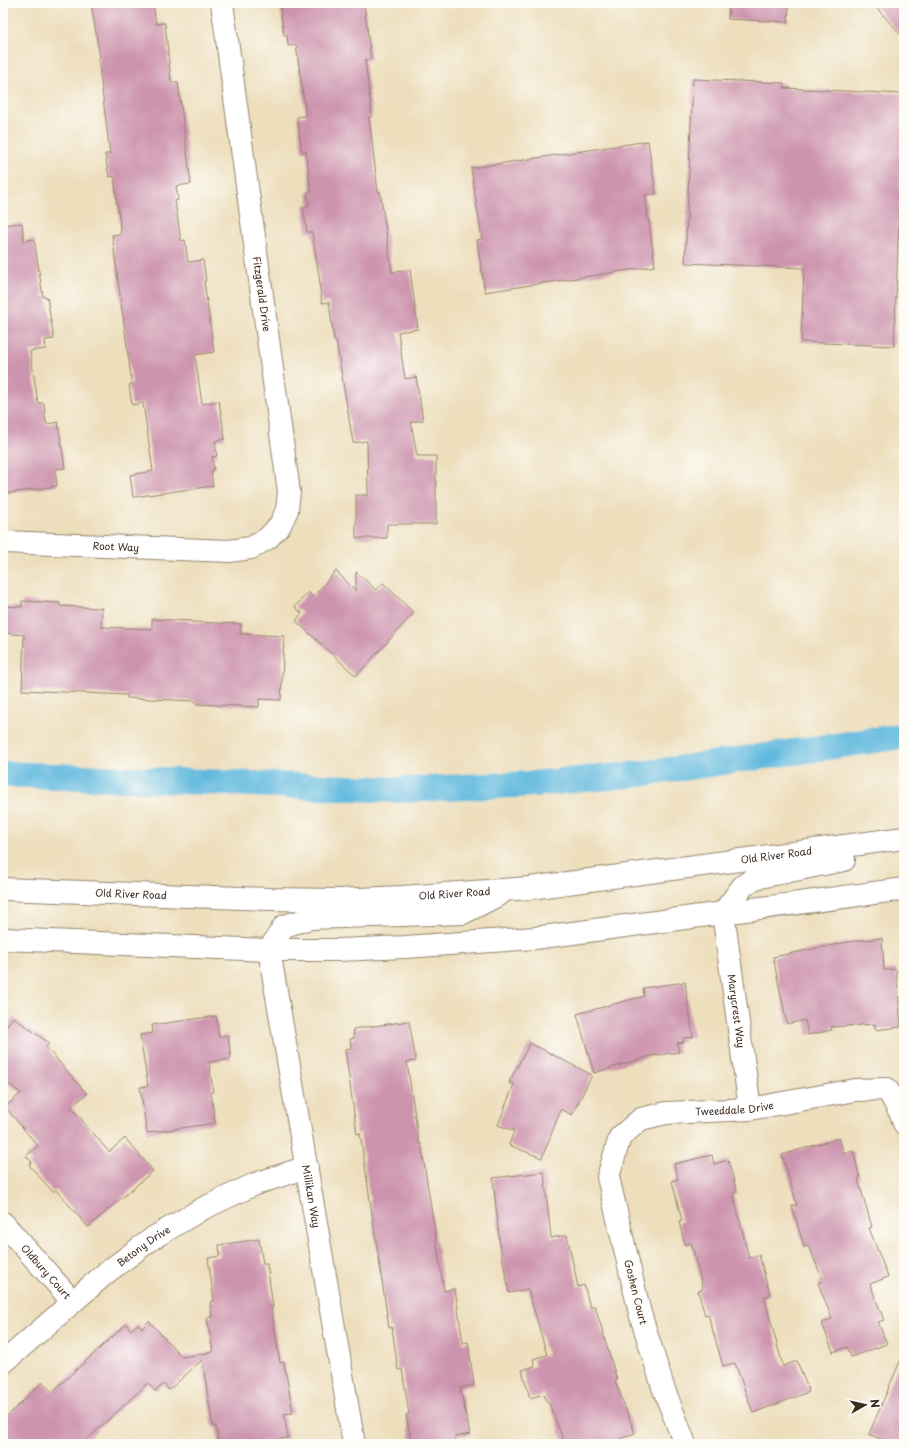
<svg xmlns="http://www.w3.org/2000/svg" width="907" height="1447" font-family="'Playpen Sans',sans-serif">
<style>
.lines{fill:none;stroke-linecap:round;stroke-linejoin:round}
.canal{stroke:#61b9de;stroke-width:26}
.building{fill:#cd94ae}
.street-casing{stroke:#94846d;stroke-width:24}
.secondary-casing{stroke:#94846d;stroke-width:24}
.street{stroke:#fff;stroke-width:22}
.secondary{stroke:#fff;stroke-width:22}
.labels{text-anchor:middle;stroke-width:3;stroke-linejoin:round;paint-order:stroke}
.street-label{font-size:10px;fill:#3b2a1e;stroke:#fdfcf7}
</style>
<rect width="100%" height="100%" fill="#fdfcf7"/>
<filter id="ink" filterUnits="userSpaceOnUse"><feTurbulence type="fractalNoise" baseFrequency=".025" numOctaves="2"/><feDisplacementMap in="SourceGraphic" scale="8" xChannelSelector="R" yChannelSelector="G"/><feConvolveMatrix kernelMatrix="1 2 1 2 8 2 1 2 1" color-interpolation-filters="sRGB"/></filter>
<filter id="wash" filterUnits="userSpaceOnUse"><feTurbulence type="fractalNoise" baseFrequency=".012" numOctaves="4" result="noise"/><feDisplacementMap in="SourceGraphic" scale="16" xChannelSelector="R" yChannelSelector="G"/><feGaussianBlur stdDeviation="0.9" result="paint"/><feColorMatrix in="noise" values="0 0 0 0 0 0 0 0 0 0 0 0 0 0 0 0 0 1.4 0 .05"/><feComposite in="paint" operator="in"/></filter>
<g filter="url(#wash)">
<rect width="100%" height="100%" fill="#eddebc"/>
<g class="lines">
<!-- canal -->
<path class="canal" d="M 3,774 L 401,790 L 533,784 L 640,774 L 904,736"/>
</g>
<g id="blocks">
<!-- building -->
<g class="building">
<path d="M 91,3 L 153,3 L 156,24 L 165,23 L 171,82 L 178,82 L 191,184 L 176,186 L 178,200 L 175,201 L 181,241 L 185,240 L 188,262 L 203,260 L 206,281 L 204,281 L 214,352 L 195,355 L 202,404 L 219,401 L 225,439 L 215,441 L 217,456 L 212,457 L 214,470 L 211,471 L 213,486 L 133,497 L 130,475 L 153,471 L 143,403 L 132,405 L 129,385 L 132,384 L 112,235 L 121,234 L 114,176 L 109,177 L 105,154 L 110,154 L 98,58 L 100,58 Z"/>
<path d="M 308,3 L 364,3 L 371,59 L 365,60 L 372,116 L 369,117 L 378,192 L 380,191 L 392,272 L 410,270 L 418,329 L 398,332 L 405,379 L 416,377 L 423,420 L 411,422 L 417,456 L 436,456 L 436,524 L 387,524 L 387,538 L 356,538 L 356,495 L 368,495 L 367,441 L 353,443 L 336,340 L 334,340 L 329,302 L 322,303 L 319,282 L 320,282 L 312,232 L 307,232 L 303,206 L 309,205 L 307,192 L 311,192 L 306,151 L 302,152 L 297,117 L 306,116 L 296,45 L 288,46 L 287,35 L 284,35 L 280,7 Z"/>
<path d="M 729,3 L 789,3 L 788,22 L 728,19 Z"/>
<path d="M 872,3 L 904,3 L 904,38 Z"/>
<path d="M 693,79 L 784,83 L 784,88 L 904,94 L 894,346 L 801,342 L 804,268 L 685,263 Z"/>
<path d="M 648,141 L 656,194 L 645,195 L 655,266 L 485,292 L 477,240 L 482,239 L 471,168 Z"/>
<path d="M 22,223 L 24,241 L 34,239 L 43,297 L 47,297 L 54,339 L 45,340 L 46,349 L 30,351 L 38,403 L 44,403 L 46,423 L 48,424 L 58,422 L 65,468 L 55,469 L 57,486 L 3,494 L 3,225 Z"/>
<path d="M 336,571 L 356,591 L 356,572 L 376,590 L 383,583 L 414,613 L 356,676 L 296,621 L 302,613 L 295,607 L 308,592 L 313,597 Z"/>
<path d="M 22,601 L 60,603 L 60,606 L 102,608 L 101,627 L 152,629 L 152,619 L 191,621 L 191,622 L 241,624 L 240,634 L 284,636 L 281,700 L 259,699 L 259,707 L 196,704 L 196,701 L 127,698 L 127,695 L 22,690 L 24,635 L 3,633 L 3,606 L 22,607 Z"/>
<path d="M 882,938 L 884,970 L 896,969 L 901,1027 L 875,1030 L 875,1024 L 831,1027 L 832,1030 L 808,1035 L 805,1020 L 787,1024 L 773,957 L 854,941 Z"/>
<path d="M 685,982 L 693,1037 L 683,1038 L 684,1042 L 677,1043 L 679,1052 L 651,1056 L 594,1073 L 577,1014 L 644,996 L 643,988 Z"/>
<path d="M 216,1016 L 219,1037 L 228,1035 L 231,1059 L 209,1062 L 213,1092 L 211,1092 L 215,1123 L 147,1133 L 140,1087 L 148,1086 L 140,1035 L 153,1033 L 152,1025 Z"/>
<path d="M 13,1017 L 49,1043 L 46,1047 L 87,1094 L 71,1107 L 109,1152 L 125,1138 L 153,1171 L 88,1227 L 56,1190 L 53,1192 L 29,1165 L 32,1162 L 26,1156 L 38,1146 L 5,1107 L 21,1093 L 3,1080 L 3,1032 Z"/>
<path d="M 409,1021 L 416,1061 L 407,1062 L 419,1144 L 421,1143 L 444,1291 L 455,1289 L 463,1343 L 468,1342 L 474,1385 L 460,1388 L 470,1434 L 455,1437 L 456,1444 L 417,1444 L 416,1439 L 411,1440 L 406,1415 L 409,1414 L 402,1369 L 398,1370 L 392,1327 L 389,1328 L 360,1133 L 357,1134 L 345,1049 L 351,1048 L 350,1039 L 354,1038 L 353,1029 Z"/>
<path d="M 530,1043 L 592,1075 L 572,1115 L 561,1109 L 542,1158 L 509,1145 L 514,1131 L 498,1125 L 514,1084 L 509,1082 Z"/>
<path d="M 839,1138 L 844,1154 L 853,1151 L 860,1178 L 858,1179 L 872,1227 L 869,1228 L 888,1277 L 870,1284 L 884,1320 L 878,1322 L 887,1344 L 851,1357 L 847,1347 L 833,1352 L 822,1323 L 832,1319 L 818,1283 L 823,1281 L 809,1246 L 804,1247 L 792,1206 L 797,1205 L 782,1155 Z"/>
<path d="M 712,1155 L 714,1164 L 728,1160 L 737,1192 L 733,1193 L 749,1258 L 759,1255 L 770,1295 L 764,1297 L 783,1366 L 797,1361 L 809,1392 L 753,1413 L 735,1363 L 723,1366 L 708,1314 L 705,1315 L 698,1291 L 703,1289 L 691,1243 L 685,1245 L 679,1222 L 682,1221 L 672,1181 L 678,1179 L 674,1164 Z"/>
<path d="M 544,1172 L 551,1238 L 567,1235 L 578,1287 L 584,1285 L 590,1307 L 595,1306 L 617,1380 L 615,1381 L 635,1433 L 607,1444 L 565,1444 L 548,1401 L 546,1401 L 544,1394 L 530,1398 L 522,1370 L 535,1366 L 533,1359 L 547,1355 L 528,1289 L 509,1293 L 500,1246 L 493,1178 Z"/>
<path d="M 259,1239 L 263,1264 L 267,1264 L 273,1307 L 271,1307 L 280,1363 L 284,1362 L 293,1413 L 284,1414 L 288,1438 L 247,1444 L 219,1444 L 216,1426 L 213,1427 L 202,1360 L 169,1390 L 164,1384 L 155,1391 L 148,1383 L 82,1444 L 3,1444 L 3,1420 L 43,1382 L 52,1392 L 126,1324 L 131,1330 L 138,1324 L 142,1328 L 149,1321 L 182,1357 L 213,1352 L 207,1318 L 212,1317 L 210,1302 L 214,1301 L 208,1258 L 220,1256 L 219,1245 Z"/>
<path d="M 904,1352 L 904,1444 L 891,1444 L 869,1434 Z"/>
</g>
</g>
</g>
<g filter="url(#ink)">
<use href="#blocks" fill-opacity="0" stroke="#94846d" stroke-width="1"/>
<g class="lines">
<defs>
<g id="street">
<path id="s1" d="M 3,542 L 229,551 L 251,548 L 268,538 L 280,525 L 287,510 L 289,492 L 222,3"/>
<path id="s2" d="M 723,913 L 750,1109"/>
<path id="s3" d="M 269,950 L 354,1444"/>
<path id="s4" d="M 3,1223 L 73,1302"/>
<path id="s5" d="M 3,1363 L 106,1273 L 153,1238 L 202,1209 L 255,1184 L 307,1167"/>
<path id="s6" d="M 685,1444 L 663,1387 L 640,1313 L 608,1177 L 620,1137 L 641,1119 L 666,1113 L 750,1109 L 855,1090 L 887,1089 L 901,1114 L 904,1123"/>
</g>
<g id="secondary">
<path id="s7" d="M 3,889 L 270,899 L 338,900 L 402,897 L 530,888 L 904,838"/>
<path d="M 723,913 L 743,886 L 755,878 L 844,860"/>
<path d="M 3,939 L 269,950 L 339,950 L 405,947 L 535,938 L 904,889"/>
<path d="M 269,950 L 284,926 L 311,918 L 463,913 L 500,894"/>
</g>
</defs>
<!-- street casing -->
<use href="#street" class="street-casing"/>
<!-- secondary casing -->
<use href="#secondary" class="secondary-casing"/>
<!-- street -->
<use href="#street" class="street"/>
<!-- secondary -->
<use href="#secondary" class="secondary"/>
</g>
</g>
<g class="labels">
<!-- street labels -->
<g class="street-label">
<text transform="translate(262 294) rotate(82)" y="4">Fitzgerald Drive</text>
<text dy="4" stroke="none"><textPath href="#s1" startOffset="113">Root Way</textPath></text>
<text dy="4" stroke="none"><textPath href="#s7" startOffset="776">Old River Road</textPath></text>
<text dy="4" stroke="none"><textPath href="#s7" startOffset="452">Old River Road</textPath></text>
<text dy="4" stroke="none"><textPath href="#s7" startOffset="128">Old River Road</textPath></text>
<text dy="4" stroke="none"><textPath href="#s2" startOffset="99">Marycrest Way</textPath></text>
<text dy="4" stroke="none"><textPath href="#s6" startOffset="442">Tweeddale Drive</textPath></text>
<text dy="4" stroke="none"><textPath href="#s3" startOffset="250">Millikan Way</textPath></text>
<text dy="4" stroke="none"><textPath href="#s5" startOffset="183">Betony Drive</textPath></text>
<text dy="4" stroke="none"><textPath href="#s4" startOffset="65">Oldbury Court</textPath></text>
<text transform="translate(636 1292) rotate(76)" y="4">Goshen Court</text>
</g>
</g>
<!-- margin -->
<rect width="907" height="1447" fill="none" stroke="#fdfcf7" stroke-width="16"/>
<!-- north arrow -->
<g transform="translate(865 1405) rotate(82)" stroke="#fdfcf7" stroke-width="3" paint-order="stroke">
<path d="M0-3L7 15L0 10L-7 15Z" fill="#3b2a1e"/>
<text y="-6" font-size="11" font-weight="bold" text-anchor="middle" fill="#3b2a1e">N</text>
</g>
</svg>
